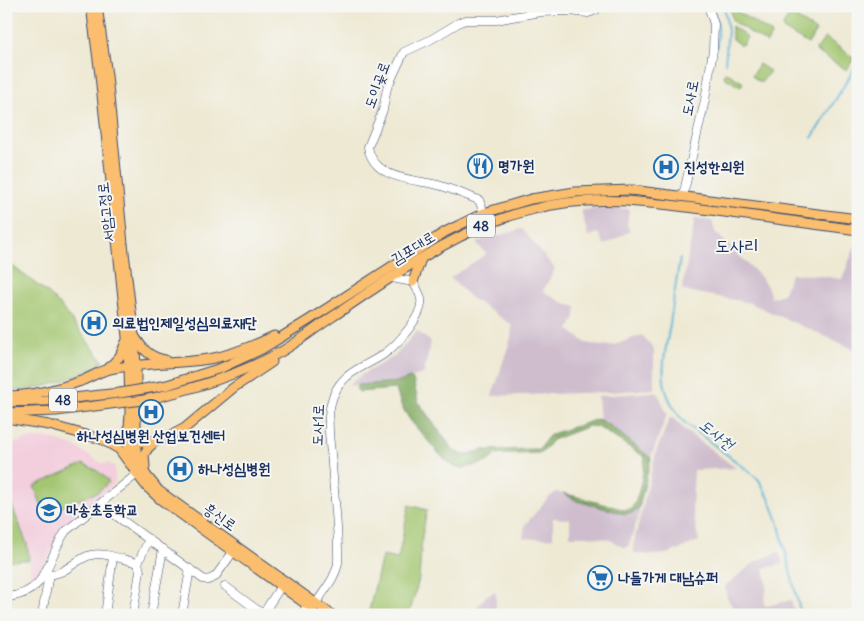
<svg xmlns="http://www.w3.org/2000/svg" width="864" height="621" font-family="Delius,'Poor Story',sans-serif">
<style>
.built{fill:#f3cfde}
.industrial{fill:#cfbdce}
.green{fill:#a3c66f;stroke:#5f7a66}
.forest{fill:#82ab62;stroke:#4e6d60}
.lines{fill:none;stroke-linecap:round;stroke-linejoin:round}
.stream{stroke:#5bb5d8;stroke-width:2}
.minor-casing{stroke:#3b4b70;stroke-width:9}
.major-casing{stroke:#3b4b70;stroke-width:11}
.minor{stroke:#fff;stroke-width:8}
.major{stroke:#fabe6e;stroke-width:9}
.major-bridge-casing{stroke:#3b4b70;stroke-width:11;stroke-linecap:butt}
.major-bridge{stroke:#fabe6e;stroke-width:9}
.labels{text-anchor:middle;stroke-width:4;stroke-linejoin:round;paint-order:stroke}
.shield{fill:#f6f6f2;stroke:#5d6b8a;stroke-width:1}
.shield-label{font-size:14px;font-weight:bold;fill:#1b2f5e}
.street-label{font-size:15px;fill:#1b2f5e;stroke:#f6f6f2}
.poi-label{font-size:15px;font-weight:bold;fill:#1b2f5e;stroke:#f6f6f2;text-anchor:start}
.water-label{font-size:16px;font-style:italic;fill:#2e5783;stroke:#f6f6f2}
.quarter-label{font-size:18px;fill:#1b2f5e;stroke:#f6f6f2}
</style>
<rect width="100%" height="100%" fill="#f6f6f2"/>
<filter id="ink" filterUnits="userSpaceOnUse"><feTurbulence type="fractalNoise" baseFrequency=".02" numOctaves="2"/><feDisplacementMap in="SourceGraphic" scale="10" xChannelSelector="R" yChannelSelector="G"/><feConvolveMatrix kernelMatrix="1 2 1 2 8 2 1 2 1" color-interpolation-filters="sRGB"/></filter>
<filter id="wash" filterUnits="userSpaceOnUse"><feTurbulence type="fractalNoise" baseFrequency=".0096" numOctaves="4" result="noise"/><feDisplacementMap in="SourceGraphic" scale="20" xChannelSelector="R" yChannelSelector="G"/><feGaussianBlur stdDeviation="1.12" result="paint"/><feColorMatrix in="noise" values="0 0 0 0 0 0 0 0 0 0 0 0 0 0 0 0 0 1.4 0 .05"/><feComposite in="paint" operator="in"/></filter>
<g filter="url(#wash)">
<rect width="100%" height="100%" fill="#eee9d3"/>
<!-- built -->
<path class="built" d="M 43,438 L 53,439 L 74,446 L 101,463 L 109,463 L 115,467 L 115,483 L 61,530 L 40,573 L 32,583 L 28,551 L 24,536 L 6,491 L 6,471 L 9,467 L 6,456 L 11,454 L 11,444 L 27,439 Z"/>
<!-- industrial -->
<g class="industrial">
<path d="M 609,208 L 629,209 L 627,225 L 630,231 L 604,245 L 598,233 L 588,237 L 581,210 Z"/>
<path d="M 695,218 L 712,221 L 715,232 L 760,276 L 768,288 L 771,298 L 783,294 L 791,274 L 814,275 L 842,279 L 858,238 L 858,351 L 750,303 L 682,290 Z"/>
<path d="M 522,229 L 555,269 L 543,291 L 560,301 L 576,307 L 575,317 L 569,330 L 586,343 L 600,346 L 614,345 L 642,335 L 654,349 L 654,389 L 609,392 L 492,396 L 511,338 L 512,325 L 471,298 L 450,278 L 486,254 L 476,242 Z"/>
<path d="M 417,331 L 431,342 L 424,373 L 399,382 L 348,386 L 361,375 L 395,356 Z"/>
<path d="M 654,392 L 658,393 L 667,414 L 651,457 L 609,425 L 600,420 L 598,396 Z"/>
<path d="M 670,418 L 674,419 L 686,431 L 736,468 L 694,470 L 692,509 L 699,541 L 670,553 L 657,555 L 637,554 L 633,551 L 633,546 L 656,452 Z"/>
<path d="M 556,492 L 563,493 L 577,501 L 625,514 L 632,513 L 639,508 L 639,514 L 629,545 L 625,548 L 608,539 L 587,536 L 570,536 L 570,519 L 553,518 L 553,538 L 535,539 L 523,538 L 525,525 L 548,498 Z"/>
<path d="M 779,552 L 783,564 L 764,568 L 767,585 L 764,604 L 766,606 L 791,600 L 795,615 L 738,615 L 727,598 L 725,586 L 755,562 Z"/>
<path d="M 496,591 L 496,615 L 470,615 L 487,595 Z"/>
</g>
<!-- green -->
<g class="green">
<path d="M 730,7 L 771,33 L 771,35 L 767,43 L 735,23 L 732,20 Z"/>
<path d="M 792,15 L 816,31 L 808,44 L 783,29 L 783,26 L 789,16 Z"/>
<path d="M 732,26 L 747,37 L 743,44 L 740,45 L 732,39 Z"/>
<path d="M 826,38 L 854,58 L 847,70 L 817,52 L 816,50 L 824,39 Z"/>
<path d="M 759,64 L 770,71 L 761,83 L 752,76 Z"/>
<path d="M 725,73 L 729,74 L 742,82 L 743,83 L 740,87 L 724,77 Z"/>
<path d="M 6,261 L 49,294 L 59,304 L 102,360 L 102,364 C 92,368 83,373 73,377 C 52,386 29,391 6,391 Z"/>
<path d="M 6,425 L 12,443 L 11,454 L 6,456 Z"/>
<path d="M 83,464 C 93,468 103,473 109,482 L 98,492 L 45,514 L 34,486 Z"/>
<path d="M 6,491 L 27,544 L 29,560 L 6,561 Z"/>
<path d="M 409,505 L 427,510 L 422,536 L 419,579 L 409,615 L 368,615 L 382,556 L 398,559 Z"/>
</g>
<!-- forest -->
<path class="forest" d="M 410,378 L 413,379 L 418,402 L 454,451 L 464,455 L 482,450 L 539,449 L 548,437 L 552,434 L 598,419 L 609,425 L 651,458 L 639,508 L 632,513 L 625,514 L 577,501 L 563,493 L 625,510 C 629,509 630,510 633,506 C 639,499 644,467 645,457 L 598,427 L 589,426 L 552,440 L 542,453 L 495,455 L 489,461 L 481,464 L 463,468 L 454,467 L 441,456 L 410,420 L 402,407 L 396,390 L 393,389 L 359,392 L 356,389 L 358,385 L 399,382 Z"/>
<g class="lines">
<!-- stream -->
<g class="stream">
<path d="M 712,6 L 718,25 L 717,47"/>
<path d="M 724,6 L 728,31 L 725,63"/>
<path d="M 705,119 L 707,109"/>
<path d="M 812,138 L 858,63"/>
<path d="M 680,259 C 676,281 673,303 670,324 C 663,365 655,389 685,423 L 746,469 L 759,480 L 769,498 L 778,521 L 801,615"/>
</g>
</g>
</g>
<g filter="url(#ink)">
<g class="lines">
<defs>
<g id="minor">
<path d="M 683,196 L 705,100 L 713,50 L 714,24 L 708,6"/>
<path d="M 488,223 L 479,200 C 465,195 452,189 438,185 C 413,179 374,180 368,147 L 383,110 L 387,88 L 404,52 L 430,40 L 460,22 L 466,20 L 496,20 L 540,12 L 569,11 L 588,13 L 596,10 L 598,6"/>
<path d="M 100,504 L 203,579 L 208,580 L 215,577 L 233,552"/>
<path d="M 138,563 L 149,539"/>
<path d="M 45,574 C 65,577 74,559 91,555 C 106,552 124,560 138,563 L 140,571 L 133,615"/>
<path d="M 225,586 L 264,615"/>
<path d="M 6,597 C 49,594 46,559 66,531 L 137,474"/>
<path d="M 7,597 L 7,615"/>
<path d="M 263,614 L 281,586"/>
<path d="M 42,615 L 49,574"/>
<path d="M 105,615 L 113,557"/>
<path d="M 151,615 L 163,549"/>
<path d="M 182,615 L 190,569"/>
<path d="M 302,615 L 307,605 L 313,603"/>
<path d="M 310,615 C 317,597 335,582 338,563 C 339,530 334,497 332,464 C 330,440 324,412 336,390 C 347,370 367,366 384,354 C 397,345 424,315 421,299 C 420,293 416,287 413,282 L 392,278"/>
</g>
<g id="major">
<path d="M 91,6 L 100,75 L 127,337 L 129,366 L 130,414 L 128,441 L 129,452 L 133,468 L 137,474 L 147,487 L 160,499 L 313,609"/>
<path d="M 97,6 L 107,75 L 123,244 L 134,336 L 136,365 L 136,450 L 137,458 L 146,475 L 159,491 L 332,615"/>
<path d="M 413,282 L 421,259"/>
<path d="M 135,337 C 143,350 150,357 165,360"/>
<path d="M 107,370 L 120,356 L 126,342"/>
<path d="M 144,389 L 167,385 L 221,368 L 262,349 L 309,320 L 445,232 L 484,213 L 531,199 L 575,192 L 631,190 L 858,219"/>
<path d="M 6,396 C 31,396 58,389 81,381 C 91,377 100,371 110,369 C 142,363 176,364 209,359 C 232,355 253,346 274,336"/>
<path d="M 144,400 C 190,390 235,376 277,354 C 296,344 314,329 332,317 C 395,275 458,227 534,209 C 594,193 656,203 717,211 C 764,217 811,224 858,230"/>
<path d="M 6,402 L 45,401 L 120,393"/>
<path d="M 6,413 L 56,411 L 118,403"/>
<path d="M 6,418 L 49,425 L 101,439 L 147,442 L 164,439 L 185,428 L 233,388 L 272,362"/>
<path d="M 103,440 L 119,449 L 130,464"/>
<path d="M 145,467 L 144,454 L 149,447 L 156,441"/>
</g>
</defs>
<!-- minor casing -->
<use href="#minor" class="minor-casing"/>
<!-- major casing -->
<use href="#major" class="major-casing"/>
<!-- minor -->
<use href="#minor" class="minor"/>
<!-- major -->
<use href="#major" class="major"/>
<defs>
<g id="major-bridge">
<path d="M 120,393 L 144,389"/>
<path d="M 118,403 L 144,400"/>
</g>
</defs>
<!-- major-bridge casing -->
<use href="#major-bridge" class="major-bridge-casing"/>
<!-- major-bridge -->
<use href="#major-bridge" class="major-bridge"/>
</g>
</g>
<!-- icons -->
<defs>
<symbol id="restaurant-ring" viewBox="-11 -11 22 22"><circle r="9.5" fill="#f6f6f2" stroke="#1f6fb2" stroke-width="1.5"/><path d="M-5-6h1v4h1v-4h1v4h1v-4h1v5L-1.5 .5V6h-2V.5L-5-1ZM5-6V6H3V1.5H1.5Q1.5-4 5-6Z" fill="#1f6fb2"/></symbol>
<symbol id="hospital-ring" viewBox="-11 -11 22 22"><circle r="9.5" fill="#f6f6f2" stroke="#1f6fb2" stroke-width="1.5"/><path d="M-5-5h3v3.5h4V-5h3V5h-3V1.5h-4V5h-3Z" fill="#1f6fb2"/></symbol>
<symbol id="school-ring" viewBox="-11 -11 22 22"><circle r="9.5" fill="#f6f6f2" stroke="#1f6fb2" stroke-width="1.5"/><path d="M0-5L7-2L0 1L-7-2ZM-4 1L0 2.5L4 1V4Q0 6-4 4Z" fill="#1f6fb2"/></symbol>
<symbol id="supermarket-ring" viewBox="-11 -11 22 22"><circle r="9.5" fill="#f6f6f2" stroke="#1f6fb2" stroke-width="1.5"/><path d="M-6-5.5h2.5l.6 2H6L4.5 2H-2.5L-4.4-4H-6ZM-1.5 3.2a1.3 1.3 0 1 0 .1 0ZM3 3.2a1.3 1.3 0 1 0 .1 0Z" fill="#1f6fb2"/></symbol>
</defs>
<g fill-rule="evenodd">
<use href="#restaurant-ring" x="466" y="152" width="28" height="28"/>
<use href="#hospital-ring" x="652" y="153" width="28" height="28"/>
<use href="#hospital-ring" x="80" y="309" width="28" height="28"/>
<use href="#hospital-ring" x="137" y="398" width="28" height="28"/>
<use href="#hospital-ring" x="166" y="455" width="28" height="28"/>
<use href="#school-ring" x="35" y="496" width="28" height="28"/>
<use href="#supermarket-ring" x="586" y="564" width="28" height="28"/>
</g>
<g class="labels">
<!-- shield labels -->
<g class="shield">
<rect x="467" y="214.5" width="28" height="23" rx="4"/>
<rect x="49" y="388.5" width="28" height="23" rx="4"/>
</g>
<g class="shield-label">
<text x="481" y="231">48</text>
<text x="63" y="405">48</text>
</g>
<!-- street labels -->
<g class="street-label">
<text transform="translate(377 85) rotate(-70)" y="5">도이곶로</text>
<text transform="translate(690 98) rotate(-79)" y="5">도사로</text>
<text transform="translate(106 212) rotate(-96)" y="5">서암고정로</text>
<text transform="translate(413 248) rotate(-32)" y="5">김포대로</text>
<text transform="translate(318 425) rotate(-88)" y="5">도사1로</text>
<text transform="translate(220 517) rotate(35)" y="5">흥신로</text>
</g>
<!-- poi labels -->
<g class="poi-label">
<text x="498" y="171">명가원</text>
<text x="684" y="172">진성한의원</text>
<text x="112" y="328">의료법인제일성심의료재단</text>
<text x="151" y="441" text-anchor="middle">하나성심병원 산업보건센터</text>
<text x="198" y="474">하나성심병원</text>
<text x="66" y="515">마송초등학교</text>
<text x="618" y="583">나들가게 대남슈퍼</text>
</g>
<!-- water labels -->
<g class="water-label">
<text transform="translate(717 434) rotate(38)" y="6">도사천</text>
</g>
<!-- quarter labels -->
<g class="quarter-label">
<text x="737" y="252">도사리</text>
</g>
</g>
<!-- margin -->
<rect width="864" height="621" fill="none" stroke="#f6f6f2" stroke-width="25"/>
</svg>
